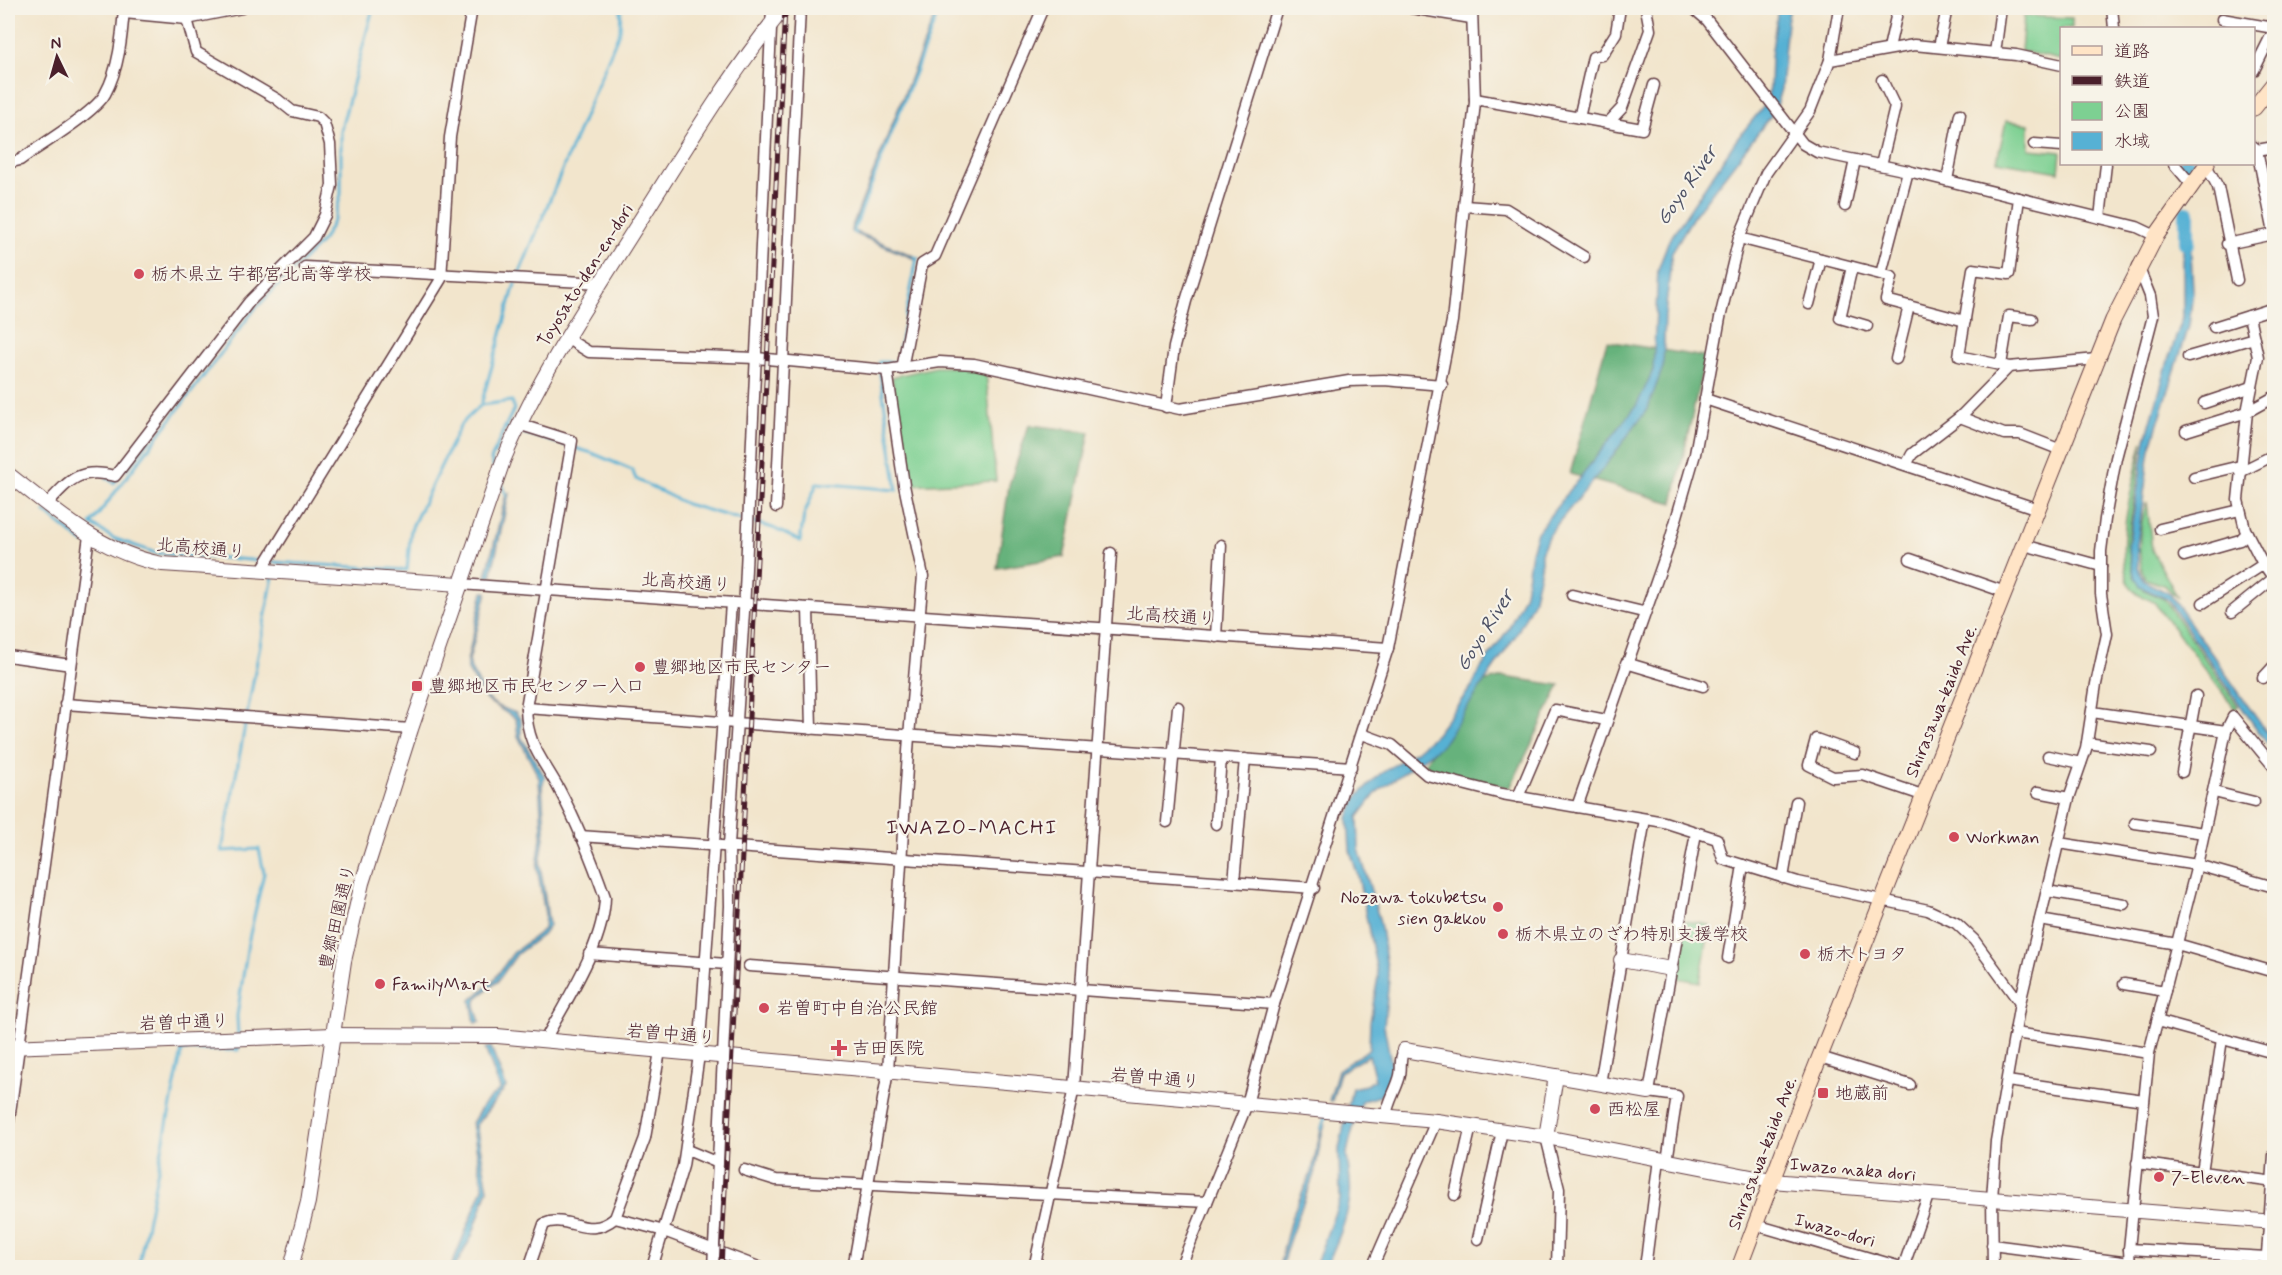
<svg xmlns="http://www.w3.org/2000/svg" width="2282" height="1275" font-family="Mynerve,'Klee One',sans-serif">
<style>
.green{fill:#7dd092;stroke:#64785e;stroke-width:1.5}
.forest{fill:#66b27c;stroke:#586854;stroke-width:1.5}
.water{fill:#56b1d4;stroke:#506880;stroke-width:1.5}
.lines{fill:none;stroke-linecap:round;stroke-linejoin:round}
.stream{stroke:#56b1d4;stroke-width:3}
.river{stroke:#56b1d4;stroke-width:16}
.minor-casing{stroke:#633d43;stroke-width:13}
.tertiary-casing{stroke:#633d43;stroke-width:16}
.secondary-casing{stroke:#633d43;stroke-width:17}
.minor{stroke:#fff;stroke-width:10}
.tertiary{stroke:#fff;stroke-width:14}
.secondary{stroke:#ffe4c6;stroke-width:15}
.rail-casing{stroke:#4a1f2b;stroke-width:5}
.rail{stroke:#f7f3e8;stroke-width:3;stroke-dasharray:9;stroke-linecap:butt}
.poi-dot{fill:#d1495b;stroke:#f7f3e8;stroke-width:2}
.labels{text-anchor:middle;stroke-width:4.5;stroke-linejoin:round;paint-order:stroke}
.poi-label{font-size:18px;fill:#4a1f2b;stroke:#f7f3e8;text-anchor:start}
.street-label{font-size:18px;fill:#4a1f2b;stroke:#f7f3e8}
.water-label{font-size:20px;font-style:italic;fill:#4e5266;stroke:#f7f3e8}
.quarter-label{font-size:21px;letter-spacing:1.5px;fill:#4a1f2b;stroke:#f7f3e8}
</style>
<rect width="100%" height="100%" fill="#f7f3e8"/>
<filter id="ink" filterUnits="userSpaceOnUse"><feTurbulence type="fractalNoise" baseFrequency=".0167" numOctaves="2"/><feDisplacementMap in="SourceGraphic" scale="12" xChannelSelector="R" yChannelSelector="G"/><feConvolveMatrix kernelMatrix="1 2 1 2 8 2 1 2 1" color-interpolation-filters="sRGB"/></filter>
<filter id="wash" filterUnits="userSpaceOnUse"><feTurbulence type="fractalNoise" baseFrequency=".008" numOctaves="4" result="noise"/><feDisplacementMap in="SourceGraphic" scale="24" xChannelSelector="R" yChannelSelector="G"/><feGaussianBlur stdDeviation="1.35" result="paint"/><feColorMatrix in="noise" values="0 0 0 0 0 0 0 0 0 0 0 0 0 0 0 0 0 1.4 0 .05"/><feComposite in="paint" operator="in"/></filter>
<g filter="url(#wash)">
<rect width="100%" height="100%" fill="#f2e5cc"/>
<!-- green -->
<g class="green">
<path d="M 2024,16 L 2072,18 L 2072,28 L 2062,28 L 2061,60 L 2021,51 Z"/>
<path d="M 2006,121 L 2029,124 L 2029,149 L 2061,152 L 2059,172 L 1997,161 Z"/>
<path d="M 936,367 L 961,367 L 986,372 L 996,481 L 906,485 L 892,377 Z"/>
<path d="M 2143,441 L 2127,544 L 2134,576 L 2144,590 L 2164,599 L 2238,706 L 2235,709 L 2154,602 C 2146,598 2136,595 2131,587 C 2112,554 2134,477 2143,441 Z"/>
<path d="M 2147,502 L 2152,550 L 2178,598 L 2165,586 L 2145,579 C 2136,555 2139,526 2147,502 Z"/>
<path d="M 1685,921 L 1710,925 L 1700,982 L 1676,978 Z"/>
</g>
<!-- forest -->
<g class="forest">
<path d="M 1607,341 L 1705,357 L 1673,503 L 1570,474 Z"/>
<path d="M 1029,425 L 1090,432 L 1064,557 L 997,568 L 1009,485 Z"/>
<path d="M 1503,677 L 1560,685 L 1510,788 L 1435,771 L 1424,764 L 1483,682 Z"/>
</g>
<!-- water -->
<g class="water">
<path d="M 938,8 L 852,230 L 918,258 L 915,259 L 851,232 L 851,229 Z"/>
<path d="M 1778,8 L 1790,8 L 1787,22 L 1781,89 L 1774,112 L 1693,217 L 1672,252 L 1665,316 L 1663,367 L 1648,408 L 1606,465 L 1549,534 L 1541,553 L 1541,568 L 1533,602 L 1516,635 L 1442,745 L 1377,792 L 1358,817 L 1359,849 L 1380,922 L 1389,980 L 1384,1026 L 1392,1067 L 1387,1087 L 1380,1096 L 1362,1101 C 1359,1106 1347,1149 1347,1155 C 1348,1169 1352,1182 1350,1197 C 1347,1221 1336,1245 1326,1267 L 1314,1268 L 1340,1199 L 1339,1149 L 1352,1088 L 1366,1085 L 1375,1080 L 1369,1055 L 1340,1072 L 1332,1101 L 1329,1101 L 1338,1070 L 1369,1049 L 1370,1022 L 1378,977 L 1359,880 L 1350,850 L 1348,818 L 1357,797 L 1380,774 L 1416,751 L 1436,734 L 1472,686 L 1481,668 L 1509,628 L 1525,593 L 1531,552 L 1537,532 L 1636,406 L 1645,388 L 1653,370 L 1658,270 L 1668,242 L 1737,139 L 1765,105 L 1770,88 L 1771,57 Z"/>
<path d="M 2189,217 L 2193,290 L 2189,326 L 2150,449 L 2137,545 L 2138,566 L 2144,581 L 2170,594 L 2274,743 L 2274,754 L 2167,599 L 2140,587 L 2134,575 L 2128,547 L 2146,439 L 2169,357 L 2183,317 L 2183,229 Z"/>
<path d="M 509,493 L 491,577 L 486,577 L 506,495 Z"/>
<path d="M 483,592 L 487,592 L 469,660 L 471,669 L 487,698 L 497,706 L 516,713 L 521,720 L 521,737 L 545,777 L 542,786 L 545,830 L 540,864 L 549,925 L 545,933 L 517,954 L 497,982 L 477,998 L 475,1007 L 480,1022 L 475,1023 L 471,1000 L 493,981 L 513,953 L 544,929 L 545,914 L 537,867 L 542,830 L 539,778 L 518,736 L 516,719 L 486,700 L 468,670 L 467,661 Z"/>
<path d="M 491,1047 L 506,1087 L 476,1125 L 488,1189 L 472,1236 L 455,1267 L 451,1267 L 483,1188 L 472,1123 L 483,1105 L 500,1089 L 485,1048 Z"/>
<path d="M 1322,1124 L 1325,1124 C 1319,1140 1319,1158 1314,1174 C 1303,1206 1289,1233 1282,1267 L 1279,1267 L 1291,1218 L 1312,1171 Z"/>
</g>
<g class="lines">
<!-- stream -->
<g class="stream">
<path d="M 252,11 L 269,8"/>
<path d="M 856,233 L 853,232 L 940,8"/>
<path d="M 880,366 L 879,362 L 897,362 L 917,258 L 915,257"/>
<path d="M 508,428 L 505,427 L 514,409 L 512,401 L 481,405 L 515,284 L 620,30 L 621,8"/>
<path d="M 524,433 L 592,453 L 632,470 L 636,479 L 686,504 L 746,521"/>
<path d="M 126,469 L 150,439"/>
<path d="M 495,470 L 491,460 L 505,427"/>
<path d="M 107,478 L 114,483 L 118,478"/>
<path d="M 501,481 L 507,497"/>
<path d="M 45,512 L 83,543"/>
<path d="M 752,522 L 773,528 L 800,541 L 804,515 L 817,483 L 897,490 L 880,373"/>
<path d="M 264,561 L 156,553 L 113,538 L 91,524 L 254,310 L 323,240 L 334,220 L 341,194 L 341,129 L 373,8"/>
<path d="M 271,562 L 407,570 L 411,529 L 461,424 L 481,405"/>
<path d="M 247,714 L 273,576"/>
<path d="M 238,1035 L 237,1016 L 248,943 L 264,873 L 259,849 L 222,851 L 246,720"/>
<path d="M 1322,1128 L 1326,1114"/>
<path d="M 138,1268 L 182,1050 L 238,1050 L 238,1041"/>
</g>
<!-- river -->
<g class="river">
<path d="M 2187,164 L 2187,168"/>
<path d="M 2187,213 L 2187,242"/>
</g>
</g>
</g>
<g filter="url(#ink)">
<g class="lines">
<defs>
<g id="minor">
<path d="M 1411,8 L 1471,18"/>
<path d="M 1693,8 L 1707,20 L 1803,144 L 1817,152 L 1908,171 L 2137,227 L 2156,236"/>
<path d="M 2112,8 L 2114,28"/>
<path d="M 124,13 L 187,19 L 242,8"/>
<path d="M 2222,19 L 2274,28"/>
<path d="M 1939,47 L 1947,8"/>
<path d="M 1889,48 L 1898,8"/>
<path d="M 1995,53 L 2001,8"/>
<path d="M 1830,60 L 1839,8"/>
<path d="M 2254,70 L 2274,30"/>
<path d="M 1475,99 L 1608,123 L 1622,108 L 1650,30 L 1646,8"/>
<path d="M 1579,118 L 1593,57 L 1602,55 L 1616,33 L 1620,8"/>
<path d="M 1608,123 L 1642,129 L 1654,85"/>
<path d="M 2034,144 L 2062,146"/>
<path d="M 2254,147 L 2257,150 L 2274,233"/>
<path d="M 2257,150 L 2274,147"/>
<path d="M 8,163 L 20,160 C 39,146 95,113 105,94 C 119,69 122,36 124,8"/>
<path d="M 2174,164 L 2191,184"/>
<path d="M 1881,165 L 1895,107 L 1882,80"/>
<path d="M 2206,165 L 2218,187 L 2237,280"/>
<path d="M 1947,180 L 1960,114"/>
<path d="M 1464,206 L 1506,209 L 1584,257"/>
<path d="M 1845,206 L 1855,160"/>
<path d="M 2100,218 L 2106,164"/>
<path d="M 1739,238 L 1892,277 L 1886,300 L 1965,321"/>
<path d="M 2227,244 L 2274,234"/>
<path d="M 305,267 L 601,283"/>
<path d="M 1852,267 L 1840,318 L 1867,326"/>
<path d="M 1881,274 L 1908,171"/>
<path d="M 1809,304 L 1821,259"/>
<path d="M 2214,327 L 2274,308"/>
<path d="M 566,338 L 589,352 L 756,358 L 887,370 L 940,362 L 974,364 L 1180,409 L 1349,381 L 1384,380 L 1442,385"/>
<path d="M 2188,357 L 2254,338"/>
<path d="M 1896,359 L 1909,306"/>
<path d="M 2001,365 L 2009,316 L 2032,319"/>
<path d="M 2009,367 L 1959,356 L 1973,269 L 2009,274 L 2019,198"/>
<path d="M 902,369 L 922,264 L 935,256 L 1043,8"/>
<path d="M 2274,397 L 2247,412 L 2238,500 L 2245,529 L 2261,560 L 2274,579"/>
<path d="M 1705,399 L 2038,509"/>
<path d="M 2204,403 L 2252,387"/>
<path d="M 1166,407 L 1174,347 L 1186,301 L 1277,8"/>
<path d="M 1960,417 L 2004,434 L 2020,434 L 2061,450"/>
<path d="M 518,424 L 572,441 L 526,708 C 527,745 542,758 559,789 C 577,823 592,860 605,897 C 604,945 567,998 545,1040"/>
<path d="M 2186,431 L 2247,412 L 2258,357 L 2249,316"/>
<path d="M 1906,465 L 1912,454 L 1960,417 L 2009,367 L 2097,359"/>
<path d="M 2240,472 L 2274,455"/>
<path d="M 2194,477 L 2240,466"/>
<path d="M 47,504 C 70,479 80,467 115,476 L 249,302 L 314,237 L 325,215 L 332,185 L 330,144 L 324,123 L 318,117 L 292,111 L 277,99 L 196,52 L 187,19"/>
<path d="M 776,507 L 800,8"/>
<path d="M 2160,529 L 2240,510"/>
<path d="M 2024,545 L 2101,566"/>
<path d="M 2184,556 L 2240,540 L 2247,533"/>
<path d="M 1910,559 L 2005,592"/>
<path d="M 261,571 L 441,279 L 450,137 L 472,8"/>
<path d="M 460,584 L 1388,648"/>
<path d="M 1572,595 L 1643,612"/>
<path d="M 2203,603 L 2264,564"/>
<path d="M 808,608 L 811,729"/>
<path d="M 2232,612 L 2274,578"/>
<path d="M 1216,637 L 1221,545"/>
<path d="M 8,656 L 71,665"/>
<path d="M 1626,663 L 1703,686"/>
<path d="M 2263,678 L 2274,666"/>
<path d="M 65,704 L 411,729"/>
<path d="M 526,708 L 1351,767"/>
<path d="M 2092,712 L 2226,731"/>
<path d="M 1362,734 L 1392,745 L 1427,775 L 1502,794 L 1664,822 L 1717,839 L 1723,859 L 1798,882 L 1928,910 L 1956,923 L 1974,940 L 2020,1003"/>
<path d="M 2087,743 L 2151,752"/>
<path d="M 1855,753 L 1816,739 L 1809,765 L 1833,777 L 1863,775 L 1925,796"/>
<path d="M 2048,756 L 2081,763"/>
<path d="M 2182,772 L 2196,696"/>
<path d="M 2038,792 L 2069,798"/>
<path d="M 2214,792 L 2254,802"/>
<path d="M 1518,797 L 1555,710 L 1606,720"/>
<path d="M 1577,807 L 1667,551 L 1695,454 L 1720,318 L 1739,238 L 1766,173 L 1810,111 L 1830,60 L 1914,45 L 2016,55 L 2062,65"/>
<path d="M 1167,822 L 1178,707"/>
<path d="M 2135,823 L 2204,833"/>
<path d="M 1216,824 L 1221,758"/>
<path d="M 580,836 L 1314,888"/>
<path d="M 2059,843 L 2197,865 L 2274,887"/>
<path d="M 1783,878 L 1796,802"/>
<path d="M 1234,882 L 1245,759"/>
<path d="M 2047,891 L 2124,904"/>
<path d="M 2040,920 L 2177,944 L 2274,972"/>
<path d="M 589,954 L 727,964"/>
<path d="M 1728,958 L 1743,865"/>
<path d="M 749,966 L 1274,1004"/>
<path d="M 2124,984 L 2165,991"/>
<path d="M 2157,1021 L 2274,1053"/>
<path d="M 2015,1033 L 2149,1053"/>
<path d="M 1820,1057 L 1910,1085"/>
<path d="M 2007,1081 L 2144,1100"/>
<path d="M 1600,1084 L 1645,819"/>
<path d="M 1386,1116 C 1388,1102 1395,1092 1399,1079 C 1403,1068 1398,1061 1404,1050"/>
<path d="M 8,1127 L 89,536"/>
<path d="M 1546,1137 L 1559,1189 L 1557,1268"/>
<path d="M 687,1150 L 718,1163"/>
<path d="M 1667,1161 L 1677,1096 L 1649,1092 L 1696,833"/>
<path d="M 2137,1163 L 2274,1182"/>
<path d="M 744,1170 L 776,1180 L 1207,1202"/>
<path d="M 2202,1172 L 2222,1039"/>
<path d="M 1455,1195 L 1471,1126"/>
<path d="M 615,1218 L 645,1138 L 660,1051"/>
<path d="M 1756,1225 L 1904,1268"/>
<path d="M 1478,1239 L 1502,1131"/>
<path d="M 1992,1245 L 2130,1263"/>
<path d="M 2129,1249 L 2266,1257"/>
<path d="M 529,1268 L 544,1224 C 569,1213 587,1241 615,1218 L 664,1231 L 761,1268"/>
<path d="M 652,1268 L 683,1166 L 699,1055 L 731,603"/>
<path d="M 713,1268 L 730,906 L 729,845 L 744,612 L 772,8"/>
<path d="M 853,1268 L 888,1071 L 909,736 L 923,576 L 904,485 L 887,370"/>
<path d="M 1034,1268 L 1074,1088 L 1111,553"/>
<path d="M 1180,1268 L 1247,1104 L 1274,1004 L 1388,648 L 1452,321 L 1475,102 L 1472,8"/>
<path d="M 1372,1268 L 1436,1121"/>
<path d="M 1645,1268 L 1659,1159"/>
<path d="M 1903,1268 L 1929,1193"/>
<path d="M 1993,1268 L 1992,1199 L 1996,1141 L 2020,1003 L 2069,798 L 2086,749 L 2096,684 L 2107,634 L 2101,594 L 2101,551 L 2105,519 L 2116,458 L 2153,316 L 2150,296 L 2138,266"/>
<path d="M 2130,1268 L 2129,1249 L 2149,1053 L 2197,865 L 2226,731 L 2233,717 L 2274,767"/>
<path d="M 2266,1268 L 2274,1155"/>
</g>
<g id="tertiary">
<path d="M 8,474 C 56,511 101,553 162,564 L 460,584"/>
<path d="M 1621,960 L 1671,969"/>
<path d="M 8,1047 L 333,1035 L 497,1036 L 1436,1121 L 1546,1137 L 1772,1181 L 2274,1222"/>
<path d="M 1404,1050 L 1649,1092"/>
<path d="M 1546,1137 L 1556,1076"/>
<path d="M 291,1268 L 308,1202 L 344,961 L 362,883 L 411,729 L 503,461 C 538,378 588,303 636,227 C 683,153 728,76 784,8"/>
</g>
<g id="secondary">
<path d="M 2254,108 L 2274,83"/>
<path d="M 1739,1268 L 1799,1109 L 2113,320 L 2156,236 L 2207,164"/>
</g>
</defs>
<!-- minor casing -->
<use href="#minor" class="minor-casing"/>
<!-- tertiary casing -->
<use href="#tertiary" class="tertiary-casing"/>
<!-- secondary casing -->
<use href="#secondary" class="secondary-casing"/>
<!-- minor -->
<use href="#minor" class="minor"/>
<!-- tertiary -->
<use href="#tertiary" class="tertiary"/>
<!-- secondary -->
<use href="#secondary" class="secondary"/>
<defs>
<path id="rail" d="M 721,1268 L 785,8"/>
</defs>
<!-- rail casing -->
<use href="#rail" class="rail-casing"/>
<!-- rail -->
<use href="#rail" class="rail"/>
</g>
</g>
<!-- markers -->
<g class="poi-dot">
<circle cx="139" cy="274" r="6"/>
<circle cx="640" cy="667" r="6"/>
<rect x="411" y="680" width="12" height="12" rx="3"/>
<circle cx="1954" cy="837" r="6"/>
<circle cx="1498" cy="907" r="6"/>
<circle cx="1503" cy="934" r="6"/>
<circle cx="1805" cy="954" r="6"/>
<circle cx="380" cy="984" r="6"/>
<circle cx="764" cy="1008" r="6"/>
<path d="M836 1039h6v6h6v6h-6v6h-6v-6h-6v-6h6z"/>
<rect x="1817" y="1087" width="12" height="12" rx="3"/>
<circle cx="1595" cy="1109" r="6"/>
<circle cx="2159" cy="1177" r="6"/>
</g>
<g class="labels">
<!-- poi labels -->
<g class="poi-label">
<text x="151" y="280">栃木県立 宇都宮北高等学校</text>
<text x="652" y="673">豊郷地区市民センター</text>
<text x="429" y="692">豊郷地区市民センター入口</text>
<text x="1966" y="843">Workman</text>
<text x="1486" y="903" text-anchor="end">Nozawa tokubetsu<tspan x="1486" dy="21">sien gakkou</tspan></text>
<text x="1515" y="940">栃木県立のざわ特別支援学校</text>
<text x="1817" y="960">栃木トヨタ</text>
<text x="392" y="990">FamilyMart</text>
<text x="776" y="1014">岩曽町中自治公民館</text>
<text x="852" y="1054">吉田医院</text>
<text x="1835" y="1099">地蔵前</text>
<text x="1607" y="1115">西松屋</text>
<text x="2171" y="1183">7-Eleven</text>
</g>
<!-- street labels -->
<g class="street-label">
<text transform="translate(585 275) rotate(-58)" y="6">Toyosato-den-en-dori</text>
<text transform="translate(201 548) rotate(5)" y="6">北高校通り</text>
<text transform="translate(686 582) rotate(4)" y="6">北高校通り</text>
<text transform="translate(1171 616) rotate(4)" y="6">北高校通り</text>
<text transform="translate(1941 701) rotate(-68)" y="6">Shirasawa-kaido Ave.</text>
<text transform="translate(337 917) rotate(-77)" y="6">豊郷田園通り</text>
<text transform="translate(184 1022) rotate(-2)" y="6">岩曽中通り</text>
<text transform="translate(671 1034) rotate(5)" y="6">岩曽中通り</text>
<text transform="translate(1155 1078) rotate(5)" y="6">岩曽中通り</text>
<text transform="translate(1762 1153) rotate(-69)" y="6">Shirasawa-kaido Ave.</text>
<text transform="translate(1853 1169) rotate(5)" y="6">Iwazo naka dori</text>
<text transform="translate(1835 1230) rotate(16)" y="6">Iwazo-dori</text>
</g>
<!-- water labels -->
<g class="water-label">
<text transform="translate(1686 185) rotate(-55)" y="7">Goyo River</text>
<text transform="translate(1484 630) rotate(-58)" y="7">Goyo River</text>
</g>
<!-- quarter labels -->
<g class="quarter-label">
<text x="972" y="834">IWAZO-MACHI</text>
</g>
</g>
<!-- margin -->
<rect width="2282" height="1275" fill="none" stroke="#f7f3e8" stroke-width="30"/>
<!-- legend -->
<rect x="2060" y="27" width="195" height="138" fill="#f7f3e8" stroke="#b29e9c" stroke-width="1.5"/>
<rect x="2072" y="46" width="30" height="9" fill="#ffe4c6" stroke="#b29e9c" stroke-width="1.5"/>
<text x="2114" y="57" font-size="18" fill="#4a1f2b">道路</text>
<rect x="2072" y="76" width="30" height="9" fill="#4a1f2b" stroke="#b29e9c" stroke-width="1.5"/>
<text x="2114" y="87" font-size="18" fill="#4a1f2b">鉄道</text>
<rect x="2072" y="102" width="30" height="18" fill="#7dd092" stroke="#b29e9c" stroke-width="1.5"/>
<text x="2114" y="117" font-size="18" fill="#4a1f2b">公園</text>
<rect x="2072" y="132" width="30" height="18" fill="#56b1d4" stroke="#b29e9c" stroke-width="1.5"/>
<text x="2114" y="147" font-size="18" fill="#4a1f2b">水域</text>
<!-- north arrow -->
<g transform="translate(57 57) rotate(355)" stroke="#f7f3e8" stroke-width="4.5" paint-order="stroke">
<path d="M0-4.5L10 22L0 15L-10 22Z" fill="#4a1f2b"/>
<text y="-9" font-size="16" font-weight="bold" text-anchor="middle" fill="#4a1f2b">N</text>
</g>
</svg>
